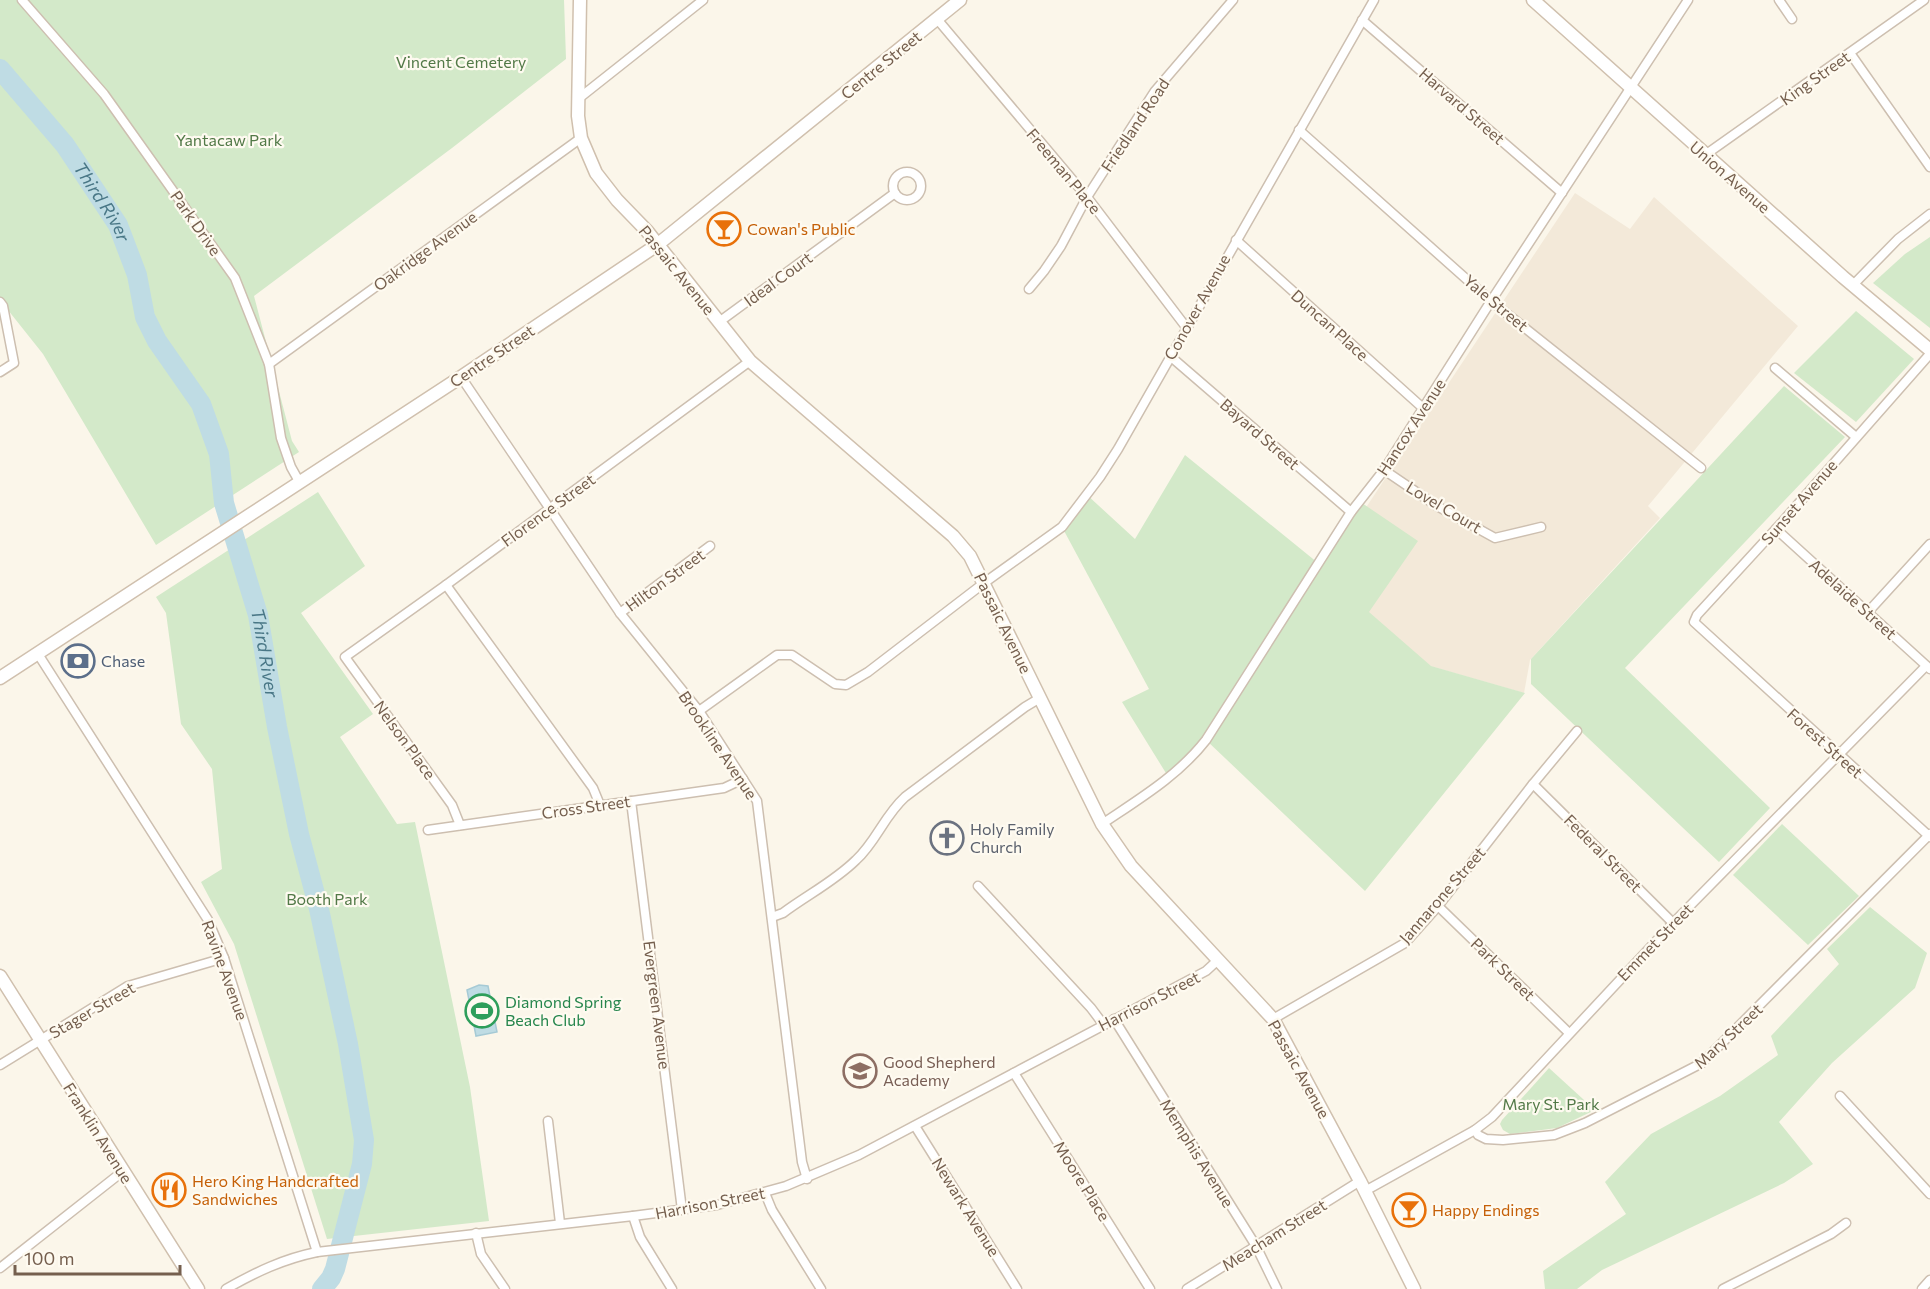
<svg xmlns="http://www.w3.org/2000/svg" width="1930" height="1289" font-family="Commissioner,sans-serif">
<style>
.residential{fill:#f3e9d9}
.green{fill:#d3e9c9}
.water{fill:#bfdce4;stroke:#a6cad5;stroke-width:1.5}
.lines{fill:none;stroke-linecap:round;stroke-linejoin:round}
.river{stroke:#bfdce4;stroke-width:20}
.street-casing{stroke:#cdbfb0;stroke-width:11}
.secondary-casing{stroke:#d0c0ae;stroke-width:15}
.street{stroke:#fff;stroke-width:8}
.secondary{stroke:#fff;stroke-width:12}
.labels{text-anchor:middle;stroke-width:4.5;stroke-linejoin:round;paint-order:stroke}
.park-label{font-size:16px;fill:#527947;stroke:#fefaf0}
.street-label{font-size:16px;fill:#755f4e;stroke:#fefaf0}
.food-label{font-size:16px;fill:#c56008;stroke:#fefaf0;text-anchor:start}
.service-label{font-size:16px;fill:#4e5e75;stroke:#fefaf0;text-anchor:start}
.worship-label{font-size:16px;fill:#5b616d;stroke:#fefaf0;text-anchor:start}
.leisure-label{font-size:16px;fill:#27864d;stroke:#fefaf0;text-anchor:start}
.education-label{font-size:16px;fill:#785e54;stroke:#fefaf0;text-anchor:start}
.water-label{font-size:18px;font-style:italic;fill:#497786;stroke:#fefaf0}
</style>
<rect width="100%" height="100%" fill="#fbf6ea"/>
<!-- residential -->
<path class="residential" d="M 1575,193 L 1630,229 L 1654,197 L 1798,326 L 1648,506 L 1660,518 L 1530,660 L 1524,693 L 1430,666 L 1367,611 L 1365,509 Z"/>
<!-- green -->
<g class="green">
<path d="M 0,0 L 564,0 L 566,59 L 452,148 L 254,296 L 292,441 L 299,452 L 156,545 L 43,354 L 0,300 Z"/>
<path d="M 1930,237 L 1930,328 L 1873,283 L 1905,254 Z"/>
<path d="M 1856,311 L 1914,359 L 1856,422 L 1794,373 Z"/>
<path d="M 1784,386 L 1845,437 L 1625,668 L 1770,808 L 1719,862 L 1531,684 L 1531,659 Z"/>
<path d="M 1185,455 L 1318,563 L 1359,501 L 1418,541 L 1369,612 L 1431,666 L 1525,693 L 1365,891 L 1206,740 L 1169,778 L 1122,702 L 1149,689 L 1062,527 L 1086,494 L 1135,539 Z"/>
<path d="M 318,492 L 365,566 L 301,613 L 373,714 L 340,737 L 397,824 L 415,822 L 470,1087 L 489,1221 L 327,1239 L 234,944 L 201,882 L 222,869 L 212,769 L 181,724 L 166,613 L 156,597 Z"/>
<path d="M 1782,824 L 1859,896 L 1808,945 L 1733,875 Z"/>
<path d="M 1870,907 L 1927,953 L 1915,988 L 1832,1063 L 1779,1122 L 1813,1164 L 1784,1183 L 1602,1270 L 1577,1289 L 1545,1289 L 1543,1271 L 1626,1214 L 1605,1182 L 1651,1134 L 1720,1096 L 1778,1055 L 1771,1036 L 1839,964 L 1827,949 Z"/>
<path d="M 1549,1068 L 1595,1110 L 1557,1128 L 1510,1134 L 1503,1130 L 1500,1124 L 1502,1120 Z"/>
</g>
<!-- water -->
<path class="water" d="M 479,985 L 488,986 L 497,1032 L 476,1036 L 467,990 Z"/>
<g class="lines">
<!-- river -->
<path class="river" id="s1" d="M 0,69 L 65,145 L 118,225 L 137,275 L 145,317 L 157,341 L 201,404 L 219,454 L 224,503 L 258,615 L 277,727 L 299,834 L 319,909 L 348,1044 L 364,1140 L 362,1164 L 335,1269 L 331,1278 L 322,1289"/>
<defs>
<g id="street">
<path d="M 22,0 L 104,94 L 235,278 L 269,364 L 281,438 L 291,467 L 300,483"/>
<path d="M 1779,0 L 1792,19"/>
<path d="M 937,19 L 1087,197 L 1186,327"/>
<path d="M 1362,20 L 1562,193"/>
<path d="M 1850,53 L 1930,167"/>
<path d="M 578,99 L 703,0"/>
<path d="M 1299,130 L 1491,301 L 1701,468"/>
<path d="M 1705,155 L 1924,0"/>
<circle cx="907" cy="186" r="14"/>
<path d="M 1236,240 L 1424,409"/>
<path d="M 1853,285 L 1898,239 L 1930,214"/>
<path d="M 1029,289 L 1044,271 L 1061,246 L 1087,197 L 1155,91 L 1233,0"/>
<path d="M 0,302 L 3,306 L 14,363 L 0,372"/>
<path d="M 719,322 L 895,193"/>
<path d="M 1930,354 L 1776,529 L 1697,615 L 1694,622 L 1930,837"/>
<path d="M 1170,356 L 1351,512"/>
<path d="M 269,364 L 581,138"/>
<path d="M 1775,368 L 1856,437"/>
<path d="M 461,377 L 620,613 L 699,711 L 757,801 L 802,1162 L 807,1179"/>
<path d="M 1384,470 L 1437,506 L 1495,538 L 1541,527"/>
<path d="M 1776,529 L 1930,669"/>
<path d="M 446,585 L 593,788 L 600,805"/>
<path d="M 1868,612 L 1930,544"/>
<path d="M 620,613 L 710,546"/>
<path d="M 38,654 L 208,920 L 224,958 L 317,1252"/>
<path d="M 699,711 L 777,655 L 792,655 L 835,684 L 846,685 L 868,672 L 984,583 L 1062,527 L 1100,477 L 1118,449 L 1374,0"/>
<path d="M 1533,784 L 1673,923"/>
<path d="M 631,801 L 682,1210"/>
<path d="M 1102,824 C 1139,799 1178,776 1206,740 L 1351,512 L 1384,470 L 1491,301 L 1688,0"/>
<path d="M 460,825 L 452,805 L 345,657 L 446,585 L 750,361"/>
<path d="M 428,830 L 724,788 L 743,779"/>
<path d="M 978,886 L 1091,1008 L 1103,1024"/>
<path d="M 1438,906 L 1569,1033"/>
<path d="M 772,917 L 783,913 C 807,895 835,881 856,860 C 876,842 884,816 905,797 L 1025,707 L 1040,698"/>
<path d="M 1114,1019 L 1256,1246 L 1277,1289"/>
<path d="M 1273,1019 L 1405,943 L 1438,906 L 1533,784 L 1577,731"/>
<path d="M 0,1065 L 128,986 L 224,958"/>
<path d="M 1014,1073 L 1150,1289"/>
<path d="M 1840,1096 L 1930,1194"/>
<path d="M 548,1121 L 560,1223"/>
<path d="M 915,1126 L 1017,1289"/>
<path d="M 1475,1130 L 1478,1135 L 1486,1139 L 1503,1140 L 1554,1135 L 1585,1123 L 1702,1063 L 1930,834"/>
<path d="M 1365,1191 L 1475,1130 L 1492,1117 L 1673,923 L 1926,666"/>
<path d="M 765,1193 L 772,1210 L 821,1289"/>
<path d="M 633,1216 L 640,1237 L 672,1289"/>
<path d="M 476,1233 L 481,1254 L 505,1289"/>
<path d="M 0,1268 L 122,1172"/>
<path d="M 226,1289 C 256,1272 283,1259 317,1252 L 633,1216 L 717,1205 L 786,1186 L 859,1155 L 1206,971 L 1218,960"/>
<path d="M 1187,1289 L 1360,1181"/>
<path d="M 1723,1289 L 1831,1234 L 1846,1223"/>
<path d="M 1922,1289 L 1930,1280"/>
</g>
<g id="secondary">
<path d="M 580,0 L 578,116 L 581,138 L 596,173 L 617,200 L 647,231 L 750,361 L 953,536 L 970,556 L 1102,824 L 1131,866 L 1273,1019 L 1360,1181 L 1414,1289"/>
<path d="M 1533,0 L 1843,277 L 1930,350"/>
<path d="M 0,678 L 461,377 L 657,245 L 960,0"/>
<path d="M 0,976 L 198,1289"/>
</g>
</defs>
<!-- street casing -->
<use href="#street" class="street-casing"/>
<!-- secondary casing -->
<use href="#secondary" class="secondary-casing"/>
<!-- street -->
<use href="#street" class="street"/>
<!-- secondary -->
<use href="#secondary" class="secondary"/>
</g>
<!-- icons -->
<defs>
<symbol id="bar-ring" viewBox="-11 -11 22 22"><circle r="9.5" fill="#fefaf0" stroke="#e8710a" stroke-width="1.5"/><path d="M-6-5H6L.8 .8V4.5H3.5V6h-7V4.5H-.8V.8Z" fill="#e8710a"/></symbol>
<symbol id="bank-ring" viewBox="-11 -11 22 22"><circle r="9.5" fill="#fefaf0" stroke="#5c6f8a" stroke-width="1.5"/><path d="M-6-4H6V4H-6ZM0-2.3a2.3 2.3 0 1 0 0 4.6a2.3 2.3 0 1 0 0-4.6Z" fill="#5c6f8a"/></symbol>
<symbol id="church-ring" viewBox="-11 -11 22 22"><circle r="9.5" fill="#fefaf0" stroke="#6b7280" stroke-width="1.5"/><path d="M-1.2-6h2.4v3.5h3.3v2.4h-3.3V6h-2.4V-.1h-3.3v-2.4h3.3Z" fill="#6b7280"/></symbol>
<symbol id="stadium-ring" viewBox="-11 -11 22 22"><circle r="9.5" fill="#fefaf0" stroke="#2e9e5b" stroke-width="1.5"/><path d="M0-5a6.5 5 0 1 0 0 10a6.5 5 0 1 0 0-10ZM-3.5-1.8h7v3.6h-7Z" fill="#2e9e5b"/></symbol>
<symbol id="school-ring" viewBox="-11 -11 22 22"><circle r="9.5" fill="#fefaf0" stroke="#8d6e63" stroke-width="1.5"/><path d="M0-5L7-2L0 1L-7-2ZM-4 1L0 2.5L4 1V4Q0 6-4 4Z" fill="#8d6e63"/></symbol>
<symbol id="restaurant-ring" viewBox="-11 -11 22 22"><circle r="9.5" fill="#fefaf0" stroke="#e8710a" stroke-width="1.5"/><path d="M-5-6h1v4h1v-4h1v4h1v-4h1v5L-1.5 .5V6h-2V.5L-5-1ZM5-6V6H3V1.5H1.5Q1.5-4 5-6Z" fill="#e8710a"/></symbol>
</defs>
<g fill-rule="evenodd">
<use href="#bar-ring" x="705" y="210" width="38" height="38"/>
<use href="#bank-ring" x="59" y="642" width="38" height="38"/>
<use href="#church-ring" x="928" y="819" width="38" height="38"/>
<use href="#stadium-ring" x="463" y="992" width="38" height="38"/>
<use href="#school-ring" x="841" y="1052" width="38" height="38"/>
<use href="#restaurant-ring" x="150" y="1171" width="38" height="38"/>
<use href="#bar-ring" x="1390" y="1191" width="38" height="38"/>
</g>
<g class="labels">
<!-- park labels -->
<g class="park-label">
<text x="461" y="68">Vincent Cemetery</text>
<text x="229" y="146">Yantacaw Park</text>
<text x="327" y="905">Booth Park</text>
<text x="1551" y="1110">Mary St. Park</text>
</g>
<!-- street labels -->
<g class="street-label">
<text transform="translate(881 65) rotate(-39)" y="6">Centre Street</text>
<text transform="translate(1815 78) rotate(-35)" y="6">King Street</text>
<text transform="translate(1462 106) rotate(41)" y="6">Harvard Street</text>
<text transform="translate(1135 125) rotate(-56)" y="6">Friedland Road</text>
<text transform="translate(1064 171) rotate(50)" y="6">Freeman Place</text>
<text transform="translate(1730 177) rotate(41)" y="6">Union Avenue</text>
<text transform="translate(196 223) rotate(55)" y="6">Park Drive</text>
<text transform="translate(425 251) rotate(-36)" y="6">Oakridge Avenue</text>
<text transform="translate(677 270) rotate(51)" y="6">Passaic Avenue</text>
<text transform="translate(778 279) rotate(-36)" y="6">Ideal Court</text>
<text transform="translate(1496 303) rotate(40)" y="6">Yale Street</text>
<text transform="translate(1197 307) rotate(-61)" y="6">Conover Avenue</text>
<text transform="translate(1330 325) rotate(42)" y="6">Duncan Place</text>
<text transform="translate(492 356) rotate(-34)" y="6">Centre Street</text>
<text transform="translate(1411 427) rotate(-57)" y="6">Hancox Avenue</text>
<text transform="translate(1260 434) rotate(41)" y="6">Bayard Street</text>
<text transform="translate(1799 502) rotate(-49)" y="6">Sunset Avenue</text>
<text transform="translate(1444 507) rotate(31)" y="6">Lovel Court</text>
<text transform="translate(548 510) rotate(-36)" y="6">Florence Street</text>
<text transform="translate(665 580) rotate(-36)" y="6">Hilton Street</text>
<text transform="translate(1853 599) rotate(42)" y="6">Adelaide Street</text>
<text transform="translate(1003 623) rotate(64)" y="6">Passaic Avenue</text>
<text transform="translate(405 740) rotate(54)" y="6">Nelson Place</text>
<text transform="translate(1825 743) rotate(42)" y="6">Forest Street</text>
<text transform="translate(718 745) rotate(56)" y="6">Brookline Avenue</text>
<text transform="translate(586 807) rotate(-8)" y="6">Cross Street</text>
<text transform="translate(1603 853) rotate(45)" y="6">Federal Street</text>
<text transform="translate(1442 895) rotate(-49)" y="6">Jannarone Street</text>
<text transform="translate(1655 942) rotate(-46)" y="6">Emmet Street</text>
<text transform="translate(1503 969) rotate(44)" y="6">Park Street</text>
<text transform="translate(225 970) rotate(70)" y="6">Ravine Avenue</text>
<text transform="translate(1149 1001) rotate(-27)" y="6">Harrison Street</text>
<text transform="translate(657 1005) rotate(83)" y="6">Evergreen Avenue</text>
<text transform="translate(92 1010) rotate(-30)" y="6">Stager Street</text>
<text transform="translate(1728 1036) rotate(-43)" y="6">Mary Street</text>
<text transform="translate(1299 1069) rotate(61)" y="6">Passaic Avenue</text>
<text transform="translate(98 1133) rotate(58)" y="6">Franklin Avenue</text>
<text transform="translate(1197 1153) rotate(58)" y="6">Memphis Avenue</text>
<text transform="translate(1082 1181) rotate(58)" y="6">Moore Place</text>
<text transform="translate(710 1203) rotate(-11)" y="6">Harrison Street</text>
<text transform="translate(966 1207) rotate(58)" y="6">Newark Avenue</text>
<text transform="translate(1274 1235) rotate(-32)" y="6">Meacham Street</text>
</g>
<!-- food labels -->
<g class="food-label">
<text x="747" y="235">Cowan's Public</text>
<text x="192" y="1187">Hero King Handcrafted<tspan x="192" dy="18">Sandwiches</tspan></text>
<text x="1432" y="1216">Happy Endings</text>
</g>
<!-- service labels -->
<g class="service-label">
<text x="101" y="667">Chase</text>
</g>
<!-- worship labels -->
<g class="worship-label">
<text x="970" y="835">Holy Family<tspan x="970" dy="18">Church</tspan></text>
</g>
<!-- leisure labels -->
<g class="leisure-label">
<text x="505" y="1008">Diamond Spring<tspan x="505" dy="18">Beach Club</tspan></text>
</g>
<!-- education labels -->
<g class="education-label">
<text x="883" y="1068">Good Shepherd<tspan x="883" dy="18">Academy</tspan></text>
</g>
<!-- water labels -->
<g class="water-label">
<text dy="6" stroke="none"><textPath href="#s1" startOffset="168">Third River</textPath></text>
<text dy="6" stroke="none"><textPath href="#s1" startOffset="654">Third River</textPath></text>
</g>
</g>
<!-- scale -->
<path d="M15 1265v9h165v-9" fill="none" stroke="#755f4e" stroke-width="3"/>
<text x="24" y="1265" font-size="18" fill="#755f4e" stroke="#fefaf0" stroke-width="4.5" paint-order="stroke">100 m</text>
</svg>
